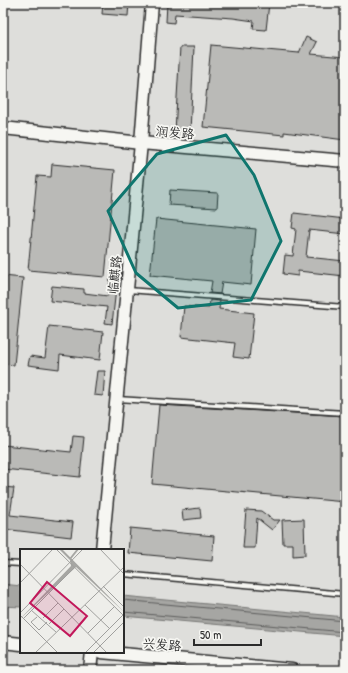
<svg xmlns="http://www.w3.org/2000/svg" width="348" height="673" font-family="'Patrick Hand','LXGW WenKai TC',sans-serif">
<style>
.built{fill:#dededb;fill-rule:evenodd}
.water{fill:#a6a6a3;stroke:#757573}
.lines{fill:none;stroke-linecap:round;stroke-linejoin:round}
.shore{stroke:#5c5c5b;stroke-width:1}
.building{fill:#babab7;stroke:#2b2b2b}
.lane-casing{stroke:#2b2b2b;stroke-width:7}
.secondary-casing{stroke:#2b2b2b;stroke-width:15}
.lane{stroke:#f6f6f2;stroke-width:4}
.secondary{stroke:#f6f6f2;stroke-width:12}
.marked{fill:#0f766e;fill-opacity:0.2;stroke:#0f766e;stroke-width:3;stroke-linejoin:round}
.labels{text-anchor:middle;stroke-width:3.5;stroke-linejoin:round;paint-order:stroke}
.street-label{font-size:13px;fill:#2b2b2b;stroke:#f6f6f2}
.inset-river{fill:none;stroke:#a6a6a3;stroke-width:2}
.inset-road{fill:none;stroke:#a0a09e;stroke-width:1}
.view{fill:#c2185b;fill-opacity:0.15;stroke:#c2185b;stroke-width:2}
.inset-edge{fill:none;stroke:#2b2b2b;stroke-width:2}
</style>
<rect width="100%" height="100%" fill="#eeeeea"/>
<filter id="ink" filterUnits="userSpaceOnUse"><feTurbulence type="fractalNoise" baseFrequency=".025" numOctaves="2"/><feDisplacementMap in="SourceGraphic" scale="8" xChannelSelector="R" yChannelSelector="G"/><feConvolveMatrix kernelMatrix="1 2 1 2 8 2 1 2 1" color-interpolation-filters="sRGB"/></filter>
<g filter="url(#ink)">
<!-- built -->
<path class="built" d="M 3,3 L 345,3 L 345,670 L 3,670 ZM 21,550 L 123,550 L 123,652 L 21,652 Z"/>
<!-- water -->
<g class="water">
<path d="M 3,584 L 21,586 L 21,607 L 3,606 Z"/>
<path d="M 123,596 L 345,617 L 345,636 L 123,616 Z"/>
</g>
<g class="lines">
<!-- shore -->
<g class="shore">
<path d="M 123,600 L 345,621"/>
<path d="M 123,612 L 345,632"/>
</g>
</g>
<!-- building -->
<g class="building">
<path d="M 103,3 L 129,3 L 128,16 L 102,14 Z"/>
<path d="M 167,3 L 269,3 L 266,30 L 253,29 L 254,21 L 233,18 L 175,14 L 174,23 L 166,22 Z"/>
<path d="M 306,37 L 317,42 L 311,54 L 345,57 L 345,140 L 284,132 L 284,135 L 203,127 L 211,45 L 299,53 Z"/>
<path d="M 180,47 L 194,47 L 190,132 L 175,131 Z"/>
<path d="M 52,164 L 115,170 L 105,277 L 28,270 L 37,176 L 51,177 Z"/>
<path d="M 170,190 L 218,193 L 217,208 L 169,205 Z"/>
<path d="M 294,213 L 345,219 L 345,234 L 309,230 L 306,257 L 345,261 L 345,276 L 298,271 L 298,276 L 283,274 L 285,255 L 293,256 L 296,229 L 292,228 Z"/>
<path d="M 156,219 L 256,229 L 251,285 L 222,282 L 220,294 L 210,293 L 212,281 L 150,275 Z"/>
<path d="M 3,276 L 23,278 L 14,365 L 3,364 Z"/>
<path d="M 110,279 L 117,280 L 112,324 L 105,323 L 107,307 L 50,301 L 52,286 L 84,289 L 84,293 L 108,296 Z"/>
<path d="M 210,300 L 220,301 L 219,309 L 254,313 L 249,359 L 233,357 L 235,343 L 181,337 L 184,306 L 209,308 Z"/>
<path d="M 49,326 L 103,332 L 100,360 L 60,355 L 59,369 L 28,365 L 30,356 L 45,358 Z"/>
<path d="M 97,371 L 105,371 L 103,396 L 94,395 Z"/>
<path d="M 159,405 L 345,416 L 345,502 L 152,484 Z"/>
<path d="M 73,436 L 84,437 L 80,477 L 3,469 L 3,445 L 71,452 Z"/>
<path d="M 3,487 L 14,488 L 10,515 L 73,522 L 71,537 L 3,529 Z"/>
<path d="M 200,508 L 201,518 L 183,520 L 182,510 Z"/>
<path d="M 246,510 L 261,511 L 273,520 L 280,520 L 272,530 L 257,518 L 255,548 L 243,548 Z"/>
<path d="M 304,519 L 305,555 L 293,556 L 293,544 L 283,544 L 282,520 Z"/>
<path d="M 130,528 L 214,536 L 212,561 L 128,553 Z"/>
</g>
<g class="lines">
<defs>
<g id="lane">
<path d="M 128,290 L 345,307"/>
<path d="M 117,399 L 345,413"/>
<path d="M 3,563 L 21,564"/>
<path d="M 123,574 L 345,594"/>
</g>
<g id="secondary">
<path d="M 3,128 L 141,143 L 345,161"/>
<path d="M 102,550 L 141,143 L 152,3"/>
<path d="M 3,642 L 21,644"/>
<path d="M 101,652 L 292,670"/>
<path d="M 90,670 L 92,652"/>
</g>
</defs>
<!-- lane casing -->
<use href="#lane" class="lane-casing"/>
<!-- secondary casing -->
<use href="#secondary" class="secondary-casing"/>
<!-- lane -->
<use href="#lane" class="lane"/>
<!-- secondary -->
<use href="#secondary" class="secondary"/>
</g>
</g>
<!-- marked area -->
<path class="marked" d="M 226,135 L 254,175 L 281,241 L 251,300 L 178,308 L 136,273 L 108,211 L 157,154 Z"/>
<g class="labels">
<!-- street labels -->
<g class="street-label">
<text transform="translate(175 132) rotate(5)" y="5">润发路</text>
<text transform="translate(114 275) rotate(-84)" y="5">临麒路</text>
<text transform="translate(162 644) rotate(5)" y="5">兴发路</text>
</g>
</g>
<!-- overview -->
<g transform="translate(20 549)">
<rect width="104" height="104" fill="#eeeeea"/>
<path d="M 39,0 L 42,0 L 104,63 L 56,18 L 0,70 L 51,17 L 50,11 Z" fill="#a6a6a3"/>
<path class="inset-river" d="M 50,10 L 58,0"/>
<path class="inset-road" d="M 36,0 L 104,67M 80,0 L 104,25M 0,15 L 87,104M 0,34 L 33,0M 83,37 L 104,58M 65,56 L 89,79M 11,61 L 36,83M 0,64 L 63,0M 0,66 L 38,104M 17,68 L 11,73 L 19,81 L 27,73M 4,69 L 55,18M 23,69 L 38,54M 29,75 L 44,60M 68,84 L 94,58M 15,104 L 104,18M 65,104 L 103,66M 73,104 L 104,73"/>
<path class="view" d="M 27,33 L 67,67 L 50,87 L 10,54 Z"/>
<rect width="104" height="104" class="inset-edge"/>
</g>
<!-- margin -->
<rect width="348" height="673" fill="none" stroke="#f6f6f2" stroke-width="16"/>
<rect x="8" y="8" width="332" height="657" fill="none" stroke="#2b2b2b" stroke-width="1.5" filter="url(#ink)"/>
<!-- scale -->
<path d="M194 639v6h67v-6" fill="none" stroke="#2b2b2b" stroke-width="2"/>
<text x="200" y="639" font-size="12" fill="#2b2b2b" stroke="#f6f6f2" stroke-width="3" paint-order="stroke">50 m</text>
</svg>
